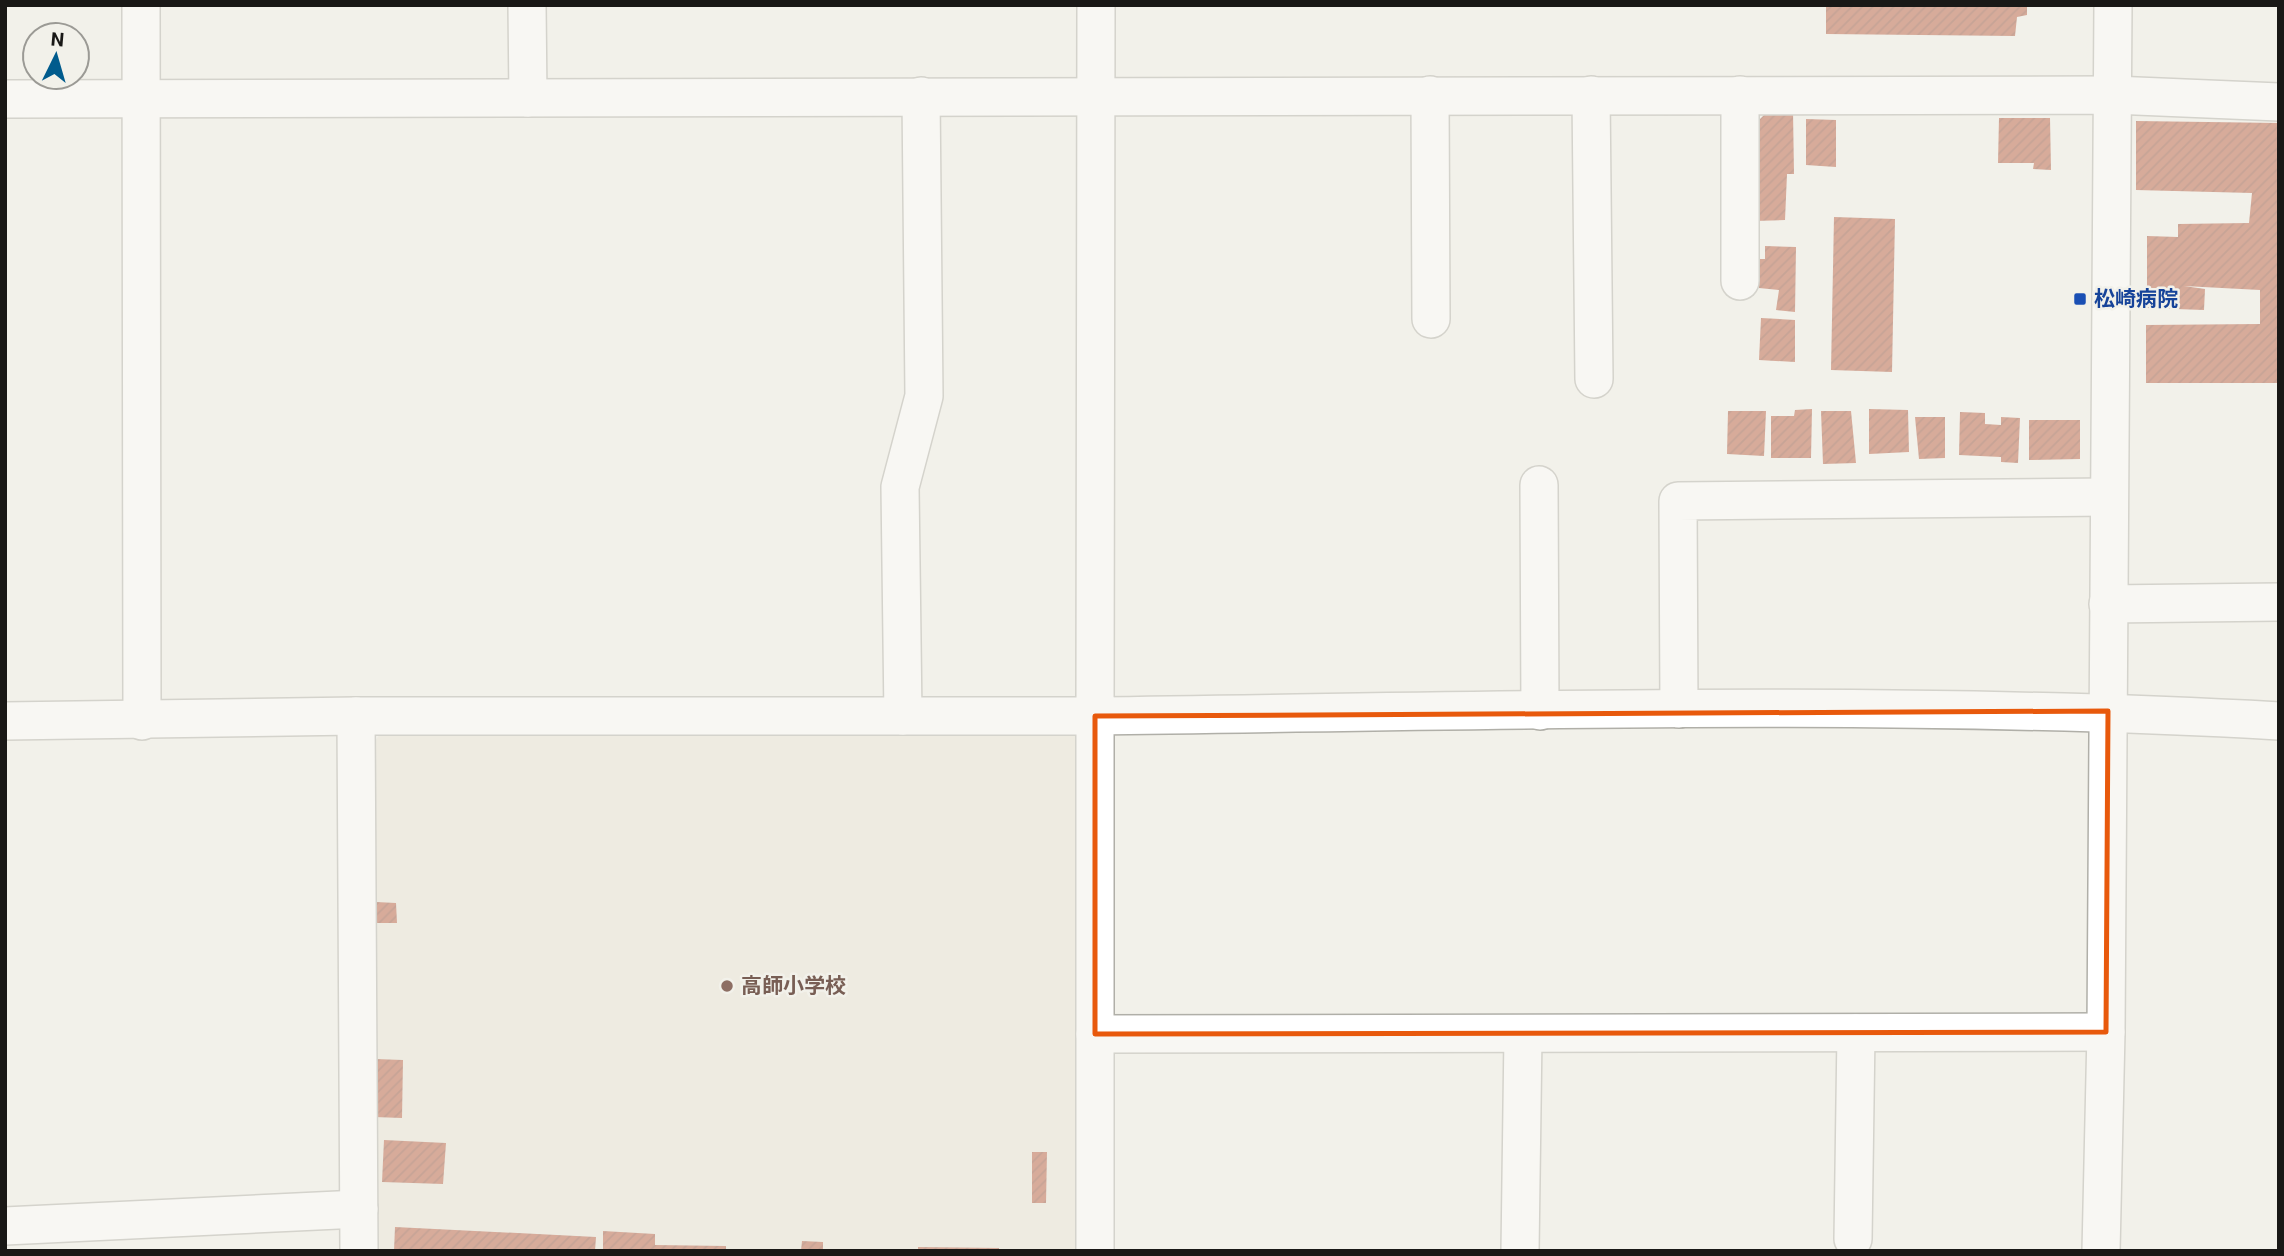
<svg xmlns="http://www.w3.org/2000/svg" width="2284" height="1256" font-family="Roboto,'Noto Sans JP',sans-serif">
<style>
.built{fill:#e8e5d8}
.building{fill:url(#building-hatch)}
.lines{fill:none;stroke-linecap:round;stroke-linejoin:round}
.minor-casing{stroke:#b0afa8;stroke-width:40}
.minor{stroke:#fff;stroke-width:37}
.marked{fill:none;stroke:#e8590c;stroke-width:5;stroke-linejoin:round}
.transit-dot{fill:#1a4fb4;stroke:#f2f1ea;stroke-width:2.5}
.education-dot{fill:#8d6e63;stroke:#f2f1ea;stroke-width:2.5}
.labels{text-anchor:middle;stroke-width:5;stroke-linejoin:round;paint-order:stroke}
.transit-label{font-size:21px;font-weight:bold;fill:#164399;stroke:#f2f1ea;text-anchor:start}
.education-label{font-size:21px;font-weight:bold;fill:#785e54;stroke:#f2f1ea;text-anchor:start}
</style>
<defs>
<pattern id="building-hatch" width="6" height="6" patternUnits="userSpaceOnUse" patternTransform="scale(1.75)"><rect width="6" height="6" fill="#b5573b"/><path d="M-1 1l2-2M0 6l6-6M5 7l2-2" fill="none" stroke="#924731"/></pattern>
</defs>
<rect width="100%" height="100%" fill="#f2f1ea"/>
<!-- built -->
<path class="built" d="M 1077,729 L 1083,1251 L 370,1251 L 370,748 L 382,731 Z"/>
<!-- building -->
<g class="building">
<path d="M 1826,5 L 2027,5 L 2027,15 L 2017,17 L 2015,36 L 1826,34 Z"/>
<path d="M 1768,111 L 1793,111 L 1794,174 L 1787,174 L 1785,220 L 1754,221 L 1756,123 Z"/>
<path d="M 1999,118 L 2050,118 L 2051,170 L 2033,169 L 2034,163 L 1998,163 Z"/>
<path d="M 1806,119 L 1836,120 L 1836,167 L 1806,165 Z"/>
<path d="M 2136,121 L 2279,123 L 2279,383 L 2146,383 L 2146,325 L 2260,324 L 2260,290 L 2184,286 L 2205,289 L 2204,310 L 2147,308 L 2147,236 L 2178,237 L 2178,224 L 2249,223 L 2252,193 L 2136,190 Z"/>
<path d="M 1834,217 L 1895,219 L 1892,372 L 1831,370 Z"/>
<path d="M 1765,246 L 1796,247 L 1795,312 L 1776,310 L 1779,290 L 1759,288 L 1759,259 L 1765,259 Z"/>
<path d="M 1761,318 L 1795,320 L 1795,362 L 1759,360 Z"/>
<path d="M 1812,409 L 1811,458 L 1771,458 L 1771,416 L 1794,416 L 1795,410 Z"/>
<path d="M 1869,409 L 1908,410 L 1909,452 L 1869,454 Z"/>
<path d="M 1728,411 L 1766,411 L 1764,456 L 1727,454 Z"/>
<path d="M 1821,411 L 1851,411 L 1856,463 L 1823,464 Z"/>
<path d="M 1960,412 L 1985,413 L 1985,424 L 2001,425 L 2001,417 L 2020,418 L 2018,463 L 2001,462 L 2001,457 L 1959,455 Z"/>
<path d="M 1915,417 L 1945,417 L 1945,458 L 1919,459 Z"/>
<path d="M 2029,420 L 2080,420 L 2080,459 L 2029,460 Z"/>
<path d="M 376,902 L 396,903 L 397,923 L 375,923 Z"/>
<path d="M 375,1059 L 403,1060 L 402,1118 L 374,1117 Z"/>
<path d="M 384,1140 L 446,1143 L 443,1184 L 382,1182 Z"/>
<path d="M 1032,1152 L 1047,1152 L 1046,1203 L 1032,1203 Z"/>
<path d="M 395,1227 L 596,1237 L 595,1251 L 394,1251 Z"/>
<path d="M 603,1231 L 655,1234 L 655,1245 L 726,1246 L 726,1251 L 603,1251 Z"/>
<path d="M 802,1241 L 823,1242 L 823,1251 L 801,1251 Z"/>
<path d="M 918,1247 L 999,1248 L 999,1251 L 918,1251 Z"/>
</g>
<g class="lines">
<defs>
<g id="minor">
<path d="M 141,5 L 142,721"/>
<path d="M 527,5 L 528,98"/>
<path d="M 1096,5 L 1095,716 C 1489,711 1885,699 2279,721"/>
<path d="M 1430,95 L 1431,319"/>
<path d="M 1591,95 L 1594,379"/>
<path d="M 1740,95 L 1740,281"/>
<path d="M 5,99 L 2113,95 L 2279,102"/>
<path d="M 1539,485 L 1540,711"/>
<path d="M 2108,604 L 2279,602"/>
<path d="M 1679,709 L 1678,501 L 2108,497"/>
<path d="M 356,716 L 359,1251"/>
<path d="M 903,716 L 900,487 L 924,396 L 921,96"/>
<path d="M 5,721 L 356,716 L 1095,716 L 1095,1251"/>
<path d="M 1095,1034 L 2106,1032"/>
<path d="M 5,1226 L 359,1209"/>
<path d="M 1853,1239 L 1856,1033"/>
<path d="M 1520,1251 L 1523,1035"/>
<path d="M 2101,1251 L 2106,1032 L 2113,5"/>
</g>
</defs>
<!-- minor casing -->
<use href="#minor" class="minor-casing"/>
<!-- minor -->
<use href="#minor" class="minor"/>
</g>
<!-- marked area -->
<path d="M0 0H2284V1256H0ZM 2108,711 L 2106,1032 L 1095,1034 L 1095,716 Z" fill="#f2f1ea" fill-opacity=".55" fill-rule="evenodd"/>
<path class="marked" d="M 2108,711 L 2106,1032 L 1095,1034 L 1095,716 Z"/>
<!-- markers -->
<rect class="transit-dot" x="2073" y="292" width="14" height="14" rx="3.5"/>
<circle class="education-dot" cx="727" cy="986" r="7"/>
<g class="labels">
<!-- transit labels -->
<g class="transit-label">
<text x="2094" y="306">松崎病院</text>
</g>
<!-- education labels -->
<g class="education-label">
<text x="741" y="993">高師小学校</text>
</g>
</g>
<!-- border -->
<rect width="2284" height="1256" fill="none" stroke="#191816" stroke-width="14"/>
<!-- north arrow -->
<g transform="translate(56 56) rotate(5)"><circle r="33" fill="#f2f1ea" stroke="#9b9a95" stroke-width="2"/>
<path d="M0-5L12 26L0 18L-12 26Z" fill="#005b8d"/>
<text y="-10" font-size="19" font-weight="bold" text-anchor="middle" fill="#191816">N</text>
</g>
</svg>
